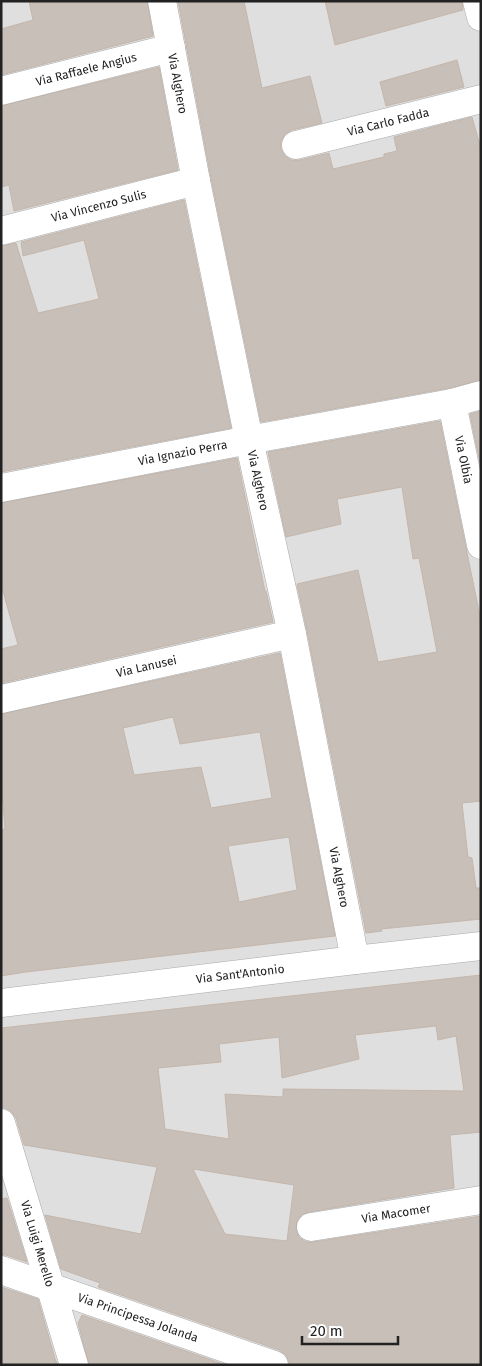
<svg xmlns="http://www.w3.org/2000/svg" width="482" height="1366" font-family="'Fira Sans',sans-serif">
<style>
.residential{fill:#e0dfdf}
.building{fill:#c7bfb8;stroke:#c4b6ab;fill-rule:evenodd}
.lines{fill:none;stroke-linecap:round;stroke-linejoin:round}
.minor-casing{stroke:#a9a9a9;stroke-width:29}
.minor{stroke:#fff;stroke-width:28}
.labels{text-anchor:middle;stroke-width:4;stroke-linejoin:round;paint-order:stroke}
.street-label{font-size:12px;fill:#222;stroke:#fff}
</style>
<rect width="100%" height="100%" fill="#f2efe9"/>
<!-- residential -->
<rect class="residential" x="1" y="1" width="480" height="1364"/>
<!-- building -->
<g class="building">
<path d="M 29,1 L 147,1 L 153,36 L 1,75 L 1,29 L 33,20 Z"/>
<path d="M 178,1 L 244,1 L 262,88 L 310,76 L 322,123 L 292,130 L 285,134 L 281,141 L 281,149 L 285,156 L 291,160 L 300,160 L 329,153 L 333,169 L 384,157 L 384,154 L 397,151 L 394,137 L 472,117 L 481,149 L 481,380 L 449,388 L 261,422 L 211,178 Z"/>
<path d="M 325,1 L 462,1 L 463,10 L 335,45 Z"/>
<path d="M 457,60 L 464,87 L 386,106 L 380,82 Z"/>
<path d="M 159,67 L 178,170 L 14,211 L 9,185 L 1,187 L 1,106 Z"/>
<path d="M 184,200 L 231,428 L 1,472 L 1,246 L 16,243 L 38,313 L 99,299 L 84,240 L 23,256 L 21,242 Z"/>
<path d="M 481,411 L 481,463 L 480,463 L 470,414 Z"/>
<path d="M 440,421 L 481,621 L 481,801 L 462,803 L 468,857 L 472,858 L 476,888 L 481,888 L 481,919 L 381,929 L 382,931 L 366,933 L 307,631 L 297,584 L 358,570 L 378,662 L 437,652 L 419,558 L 413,559 L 402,487 L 337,499 L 341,524 L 286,537 L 268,452 Z"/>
<path d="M 237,458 L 265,591 L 266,591 L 273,622 L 1,683 L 1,649 L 18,645 L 1,584 L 1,503 Z"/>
<path d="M 280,653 L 335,936 L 26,972 L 1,976 L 1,830 L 5,829 L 1,777 L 1,714 ZM 173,717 L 180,744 L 260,732 L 272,798 L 211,808 L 201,767 L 134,775 L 123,728 ZM 289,837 L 297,890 L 239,902 L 228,846 Z"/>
<path d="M 481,975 L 481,1132 L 450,1135 L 454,1188 L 309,1212 L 301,1215 L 297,1221 L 296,1229 L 299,1237 L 306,1242 L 313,1242 L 481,1216 L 481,1365 L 289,1365 L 289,1362 L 286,1355 L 279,1350 L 98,1287 L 100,1283 L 61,1269 L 45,1215 L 141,1234 L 157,1167 L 24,1145 L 16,1118 L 11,1111 L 5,1108 L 1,1108 L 1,1028 ZM 436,1026 L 438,1040 L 456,1036 L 464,1091 L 283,1089 L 283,1097 L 225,1094 L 229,1139 L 165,1129 L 158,1068 L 221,1062 L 219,1044 L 279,1037 L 282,1078 L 359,1059 L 355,1035 ZM 193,1169 L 294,1185 L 287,1241 L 225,1234 Z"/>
<path d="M 7,1198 L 27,1262 L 6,1255 L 1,1255 L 1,1199 Z"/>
<path d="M 1,1287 L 38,1299 L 56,1362 L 56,1361 L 58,1365 L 1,1365 Z"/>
<path d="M 82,1315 L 226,1365 L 89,1365 L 78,1323 Z"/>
</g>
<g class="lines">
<defs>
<g id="minor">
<path id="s1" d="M 162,1 L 196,181 L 249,440 L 292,634 L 355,960"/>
<path d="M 477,1 L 481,17"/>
<path id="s2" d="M 1,91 L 171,48"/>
<path id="s3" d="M 296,145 L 481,99"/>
<path id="s4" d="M 1,231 L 196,181"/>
<path id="s5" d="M 452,403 L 481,545"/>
<path id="s6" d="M 1,488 L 249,440 L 452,403 L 481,395"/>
<path id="s7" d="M 1,699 L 292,634"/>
<path id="s8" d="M 1,1003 L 355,960 L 481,946"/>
<path id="s9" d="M 1,1123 L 74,1365"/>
<path id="s10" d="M 311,1227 L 481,1200"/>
<path id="s11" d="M 1,1270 L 274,1365"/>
</g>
</defs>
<!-- minor casing -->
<use href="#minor" class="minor-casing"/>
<!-- minor -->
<use href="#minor" class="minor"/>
</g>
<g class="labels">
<!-- street labels -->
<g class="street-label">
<text dy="4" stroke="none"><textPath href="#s2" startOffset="88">Via Raffaele Angius</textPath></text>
<text dy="4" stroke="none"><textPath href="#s1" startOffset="84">Via Alghero</textPath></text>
<text dy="4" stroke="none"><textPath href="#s3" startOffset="95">Via Carlo Fadda</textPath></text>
<text dy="4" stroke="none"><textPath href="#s4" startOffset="101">Via Vincenzo Sulis</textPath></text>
<text dy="4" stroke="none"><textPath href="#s6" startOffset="185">Via Ignazio Perra</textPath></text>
<text dy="4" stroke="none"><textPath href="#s5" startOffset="58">Via Olbia</textPath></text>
<text dy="4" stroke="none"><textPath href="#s1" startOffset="489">Via Alghero</textPath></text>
<text dy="4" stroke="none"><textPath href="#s7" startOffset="149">Via Lanusei</textPath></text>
<text dy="4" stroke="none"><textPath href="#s1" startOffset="894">Via Alghero</textPath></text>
<text dy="4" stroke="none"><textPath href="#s8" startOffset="241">Via Sant'Antonio</textPath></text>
<text dy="4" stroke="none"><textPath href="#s10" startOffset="86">Via Macomer</textPath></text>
<text dy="4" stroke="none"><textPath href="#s9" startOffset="126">Via Luigi Merello</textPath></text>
<text dy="4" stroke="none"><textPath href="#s11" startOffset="145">Via Principessa Jolanda</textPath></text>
</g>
</g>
<!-- border -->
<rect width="482" height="1366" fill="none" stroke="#222222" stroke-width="5"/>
<!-- scale -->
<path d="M302 1336v8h96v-8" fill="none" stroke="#222222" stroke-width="2.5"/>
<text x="310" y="1336" font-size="15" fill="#222222" stroke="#ffffff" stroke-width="4" paint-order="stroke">20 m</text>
</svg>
